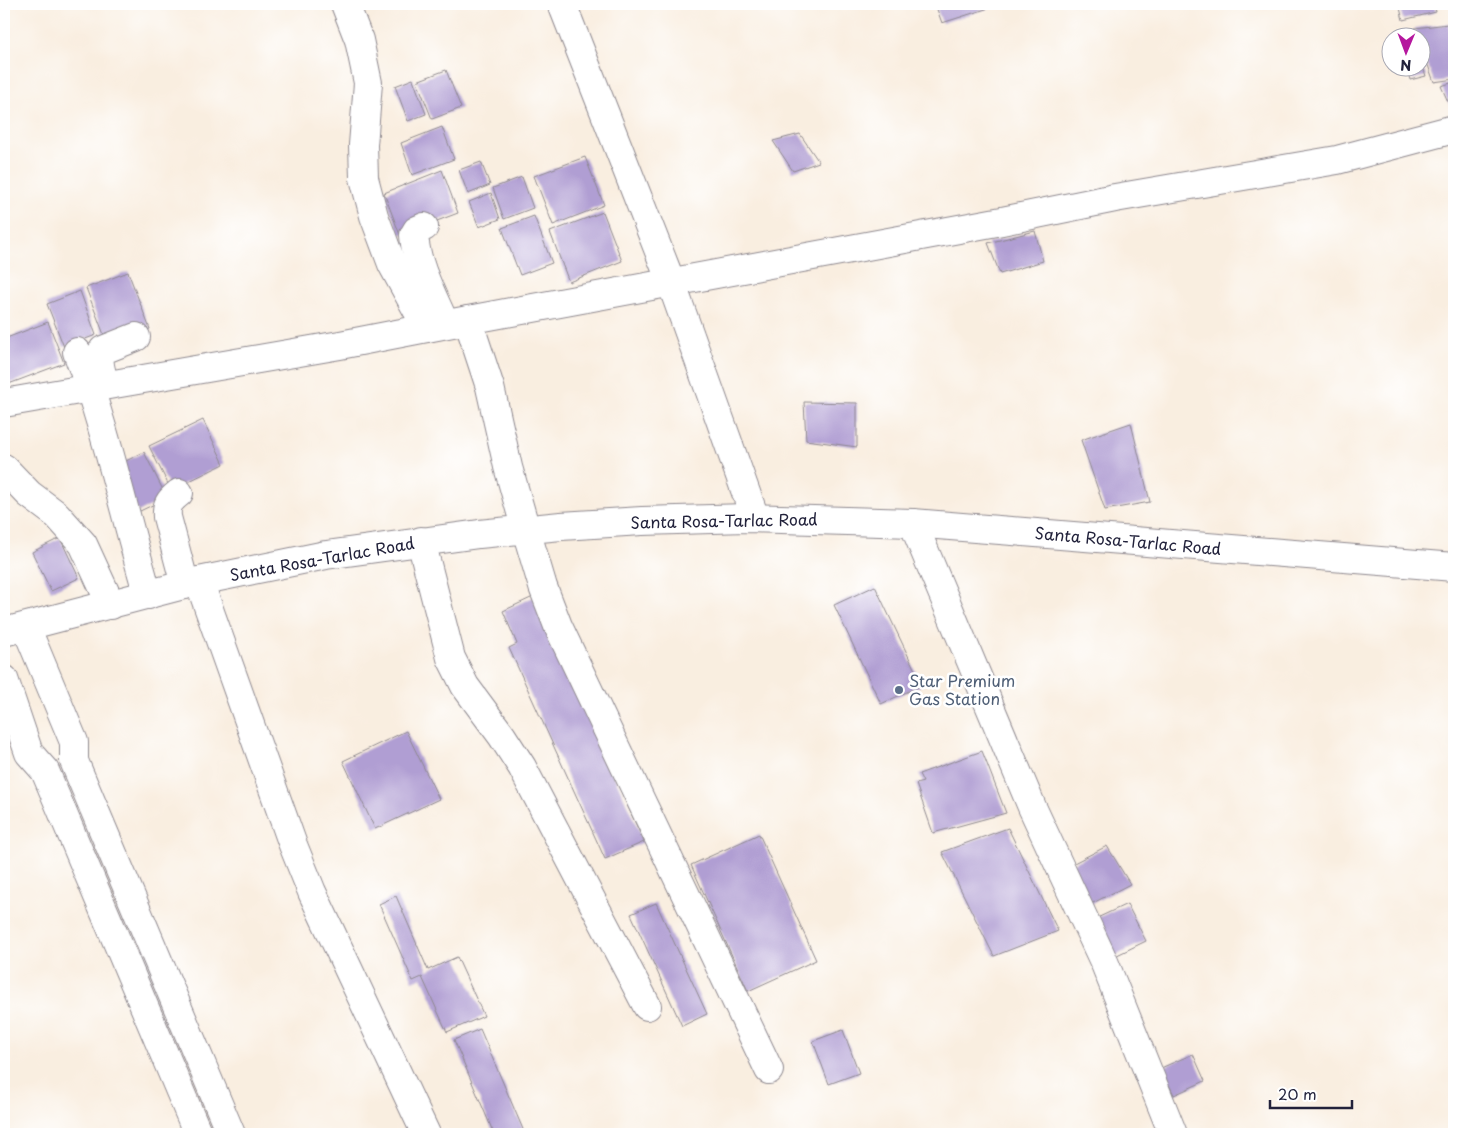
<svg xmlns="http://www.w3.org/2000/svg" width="1458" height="1138" font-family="'Playpen Sans',sans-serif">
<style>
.building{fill:#b09ed3}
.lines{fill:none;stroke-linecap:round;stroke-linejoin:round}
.minor-casing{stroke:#8e888e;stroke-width:30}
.highway-casing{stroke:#8e888e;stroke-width:30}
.minor{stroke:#fff;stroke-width:28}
.highway{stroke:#fff;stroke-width:28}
.service-dot{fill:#5c6f8a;stroke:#fff;stroke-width:2}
.labels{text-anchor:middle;stroke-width:5;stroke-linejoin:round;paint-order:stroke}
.street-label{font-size:16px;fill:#22223b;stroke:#fff}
.service-label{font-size:16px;fill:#4e5e75;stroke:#fff;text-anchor:start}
</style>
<rect width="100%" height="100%" fill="#fff"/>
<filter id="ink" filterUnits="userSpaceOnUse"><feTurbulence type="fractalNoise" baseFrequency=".02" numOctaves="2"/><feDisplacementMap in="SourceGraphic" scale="10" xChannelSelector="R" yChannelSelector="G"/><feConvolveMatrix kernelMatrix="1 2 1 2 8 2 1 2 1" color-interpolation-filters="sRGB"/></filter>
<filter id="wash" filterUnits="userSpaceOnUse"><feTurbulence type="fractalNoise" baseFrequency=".0096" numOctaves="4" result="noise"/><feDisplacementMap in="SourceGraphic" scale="20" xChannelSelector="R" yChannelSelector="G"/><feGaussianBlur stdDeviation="1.12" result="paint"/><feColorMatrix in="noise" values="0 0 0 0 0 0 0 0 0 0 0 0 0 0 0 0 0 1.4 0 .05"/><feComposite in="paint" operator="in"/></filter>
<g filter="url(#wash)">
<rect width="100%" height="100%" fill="#f9eee0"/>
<g id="blocks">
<!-- building -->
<g class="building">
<path d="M 935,4 L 987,4 L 989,8 L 942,23 Z"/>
<path d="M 1399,4 L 1434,4 L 1436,12 L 1403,20 Z"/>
<path d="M 1448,24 L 1454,48 L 1454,79 L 1434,82 L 1420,43 L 1420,38 L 1418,38 L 1415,28 Z"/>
<path d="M 1421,61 L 1426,76 L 1410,80 L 1407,68 L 1420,68 Z"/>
<path d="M 446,70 L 461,108 L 432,119 L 417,81 Z"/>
<path d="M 413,79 L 426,114 L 408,121 L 395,86 Z"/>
<path d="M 1454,82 L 1454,115 L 1441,86 Z"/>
<path d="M 442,127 L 454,159 L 412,175 L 401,143 Z"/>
<path d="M 800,134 L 819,162 L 793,171 L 773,141 Z"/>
<path d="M 585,157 L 604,205 L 553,225 L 534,176 Z"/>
<path d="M 481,162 L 490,185 L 468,194 L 459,170 Z"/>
<path d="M 442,170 L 458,213 L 400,235 L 384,193 Z"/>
<path d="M 522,177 L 533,208 L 504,219 L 493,188 Z"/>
<path d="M 491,193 L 500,219 L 479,227 L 469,202 Z"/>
<path d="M 603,212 L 622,261 L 569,282 L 550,232 Z"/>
<path d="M 534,216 L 552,263 L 520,275 L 502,228 Z"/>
<path d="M 1035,231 L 1043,261 L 1000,274 L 988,243 Z"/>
<path d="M 128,272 L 150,329 L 108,345 L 86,288 Z"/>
<path d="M 80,291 L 96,335 L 64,347 L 47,304 Z"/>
<path d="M 48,322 L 64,363 L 6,385 L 4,380 L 4,339 Z"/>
<path d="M 804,402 L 857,403 L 857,447 L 806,440 Z"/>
<path d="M 203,420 L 224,464 L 171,490 L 149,446 Z"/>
<path d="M 1131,423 L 1150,502 L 1105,510 L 1081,440 Z"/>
<path d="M 144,452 L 167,498 L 138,512 L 116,466 Z"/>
<path d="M 60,538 L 79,578 L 51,591 L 32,552 Z"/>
<path d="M 875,586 L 922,685 L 881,704 L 834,605 Z"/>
<path d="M 533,597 L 644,842 L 605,859 L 509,648 L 517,644 L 503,611 Z"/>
<path d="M 406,731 L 439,799 L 375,829 L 343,761 Z"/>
<path d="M 982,751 L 1006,813 L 933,833 L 916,784 L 923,782 L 919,774 Z"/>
<path d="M 1008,828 L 1058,931 L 994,956 L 942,852 Z"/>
<path d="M 759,834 L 816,960 L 748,991 L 691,865 Z"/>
<path d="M 1107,846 L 1130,884 L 1091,904 L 1072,864 Z"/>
<path d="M 396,896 L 428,970 L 457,957 L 484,1016 L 447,1032 L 422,977 L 413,981 L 379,904 Z"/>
<path d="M 656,903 L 707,1014 L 682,1026 L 631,914 Z"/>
<path d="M 1127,904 L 1146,941 L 1113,957 L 1095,919 Z"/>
<path d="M 480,1029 L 525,1134 L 494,1134 L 454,1040 Z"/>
<path d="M 843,1030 L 859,1073 L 829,1084 L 813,1041 Z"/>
<path d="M 1193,1054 L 1205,1081 L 1174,1095 L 1161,1068 Z"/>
</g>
</g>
</g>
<g filter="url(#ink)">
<use href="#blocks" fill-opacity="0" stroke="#8e888e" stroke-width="1"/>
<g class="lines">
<defs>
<g id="minor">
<path d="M 345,4 L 359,40 L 368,83 L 363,145 L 364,178 L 374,216 L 392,264 L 427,328"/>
<path d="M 562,4 L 671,282 L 755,518"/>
<path d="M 424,227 L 417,230 L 414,235 C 416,266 433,296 445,324"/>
<path d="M 77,352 C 107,431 124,514 148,595"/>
<path d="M 105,385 C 102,374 96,359 103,350 L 136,337"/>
<path d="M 4,403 L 340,345 L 468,320"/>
<path d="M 4,468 L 29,494 L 57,515 L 83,544 L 111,605"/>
<path d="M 179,493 C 169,501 166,505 167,517 L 185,585"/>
<path d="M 913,523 L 1032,807 L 1105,964 L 1173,1134"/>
<path d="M 421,541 L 451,658 L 465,686 L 502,736 L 522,767 L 647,1006"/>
<path d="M 199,581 L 293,845 L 312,892 L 426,1134"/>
<path d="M 26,627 L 74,742 L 74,761 L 231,1134"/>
<path d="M 4,679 L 29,753 L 45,771 L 198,1134"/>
<path d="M 769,1070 L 558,626 L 543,587 L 526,530 L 508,467 L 490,387 L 468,320 L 1002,221 L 1115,198 L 1337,160 L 1454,129"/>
</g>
<path id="highway" d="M 4,632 L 199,581 L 326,555 L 479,534 L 561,526 L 642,521 L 747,518 L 913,523 L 1454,567"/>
</defs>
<!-- minor casing -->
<use href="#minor" class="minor-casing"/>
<!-- highway casing -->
<use href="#highway" class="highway-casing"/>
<!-- minor -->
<use href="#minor" class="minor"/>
<!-- highway -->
<use href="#highway" class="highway"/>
</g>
</g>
<!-- markers -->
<circle class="service-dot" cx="899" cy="690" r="5"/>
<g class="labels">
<!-- street labels -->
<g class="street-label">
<text transform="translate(724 521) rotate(-1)" y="6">Santa Rosa-Tarlac Road</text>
<text transform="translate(1128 541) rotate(5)" y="6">Santa Rosa-Tarlac Road</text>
<text transform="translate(322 559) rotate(-10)" y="6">Santa Rosa-Tarlac Road</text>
</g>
<!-- service labels -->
<g class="service-label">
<text x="909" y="687">Star Premium<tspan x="909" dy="18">Gas Station</tspan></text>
</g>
</g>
<!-- margin -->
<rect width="1458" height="1138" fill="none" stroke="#fff" stroke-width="20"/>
<!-- north arrow -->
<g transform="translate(1406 52) rotate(181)"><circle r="24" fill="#ffffff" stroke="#a7a7b1"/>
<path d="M0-4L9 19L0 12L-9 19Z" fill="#b5179e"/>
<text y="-8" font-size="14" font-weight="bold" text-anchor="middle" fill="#22223b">N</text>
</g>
<!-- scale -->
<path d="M1270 1100v8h82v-8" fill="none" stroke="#22223b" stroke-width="2.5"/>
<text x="1278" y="1100" font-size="15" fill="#22223b" stroke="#ffffff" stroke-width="4" paint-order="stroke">20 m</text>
</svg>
